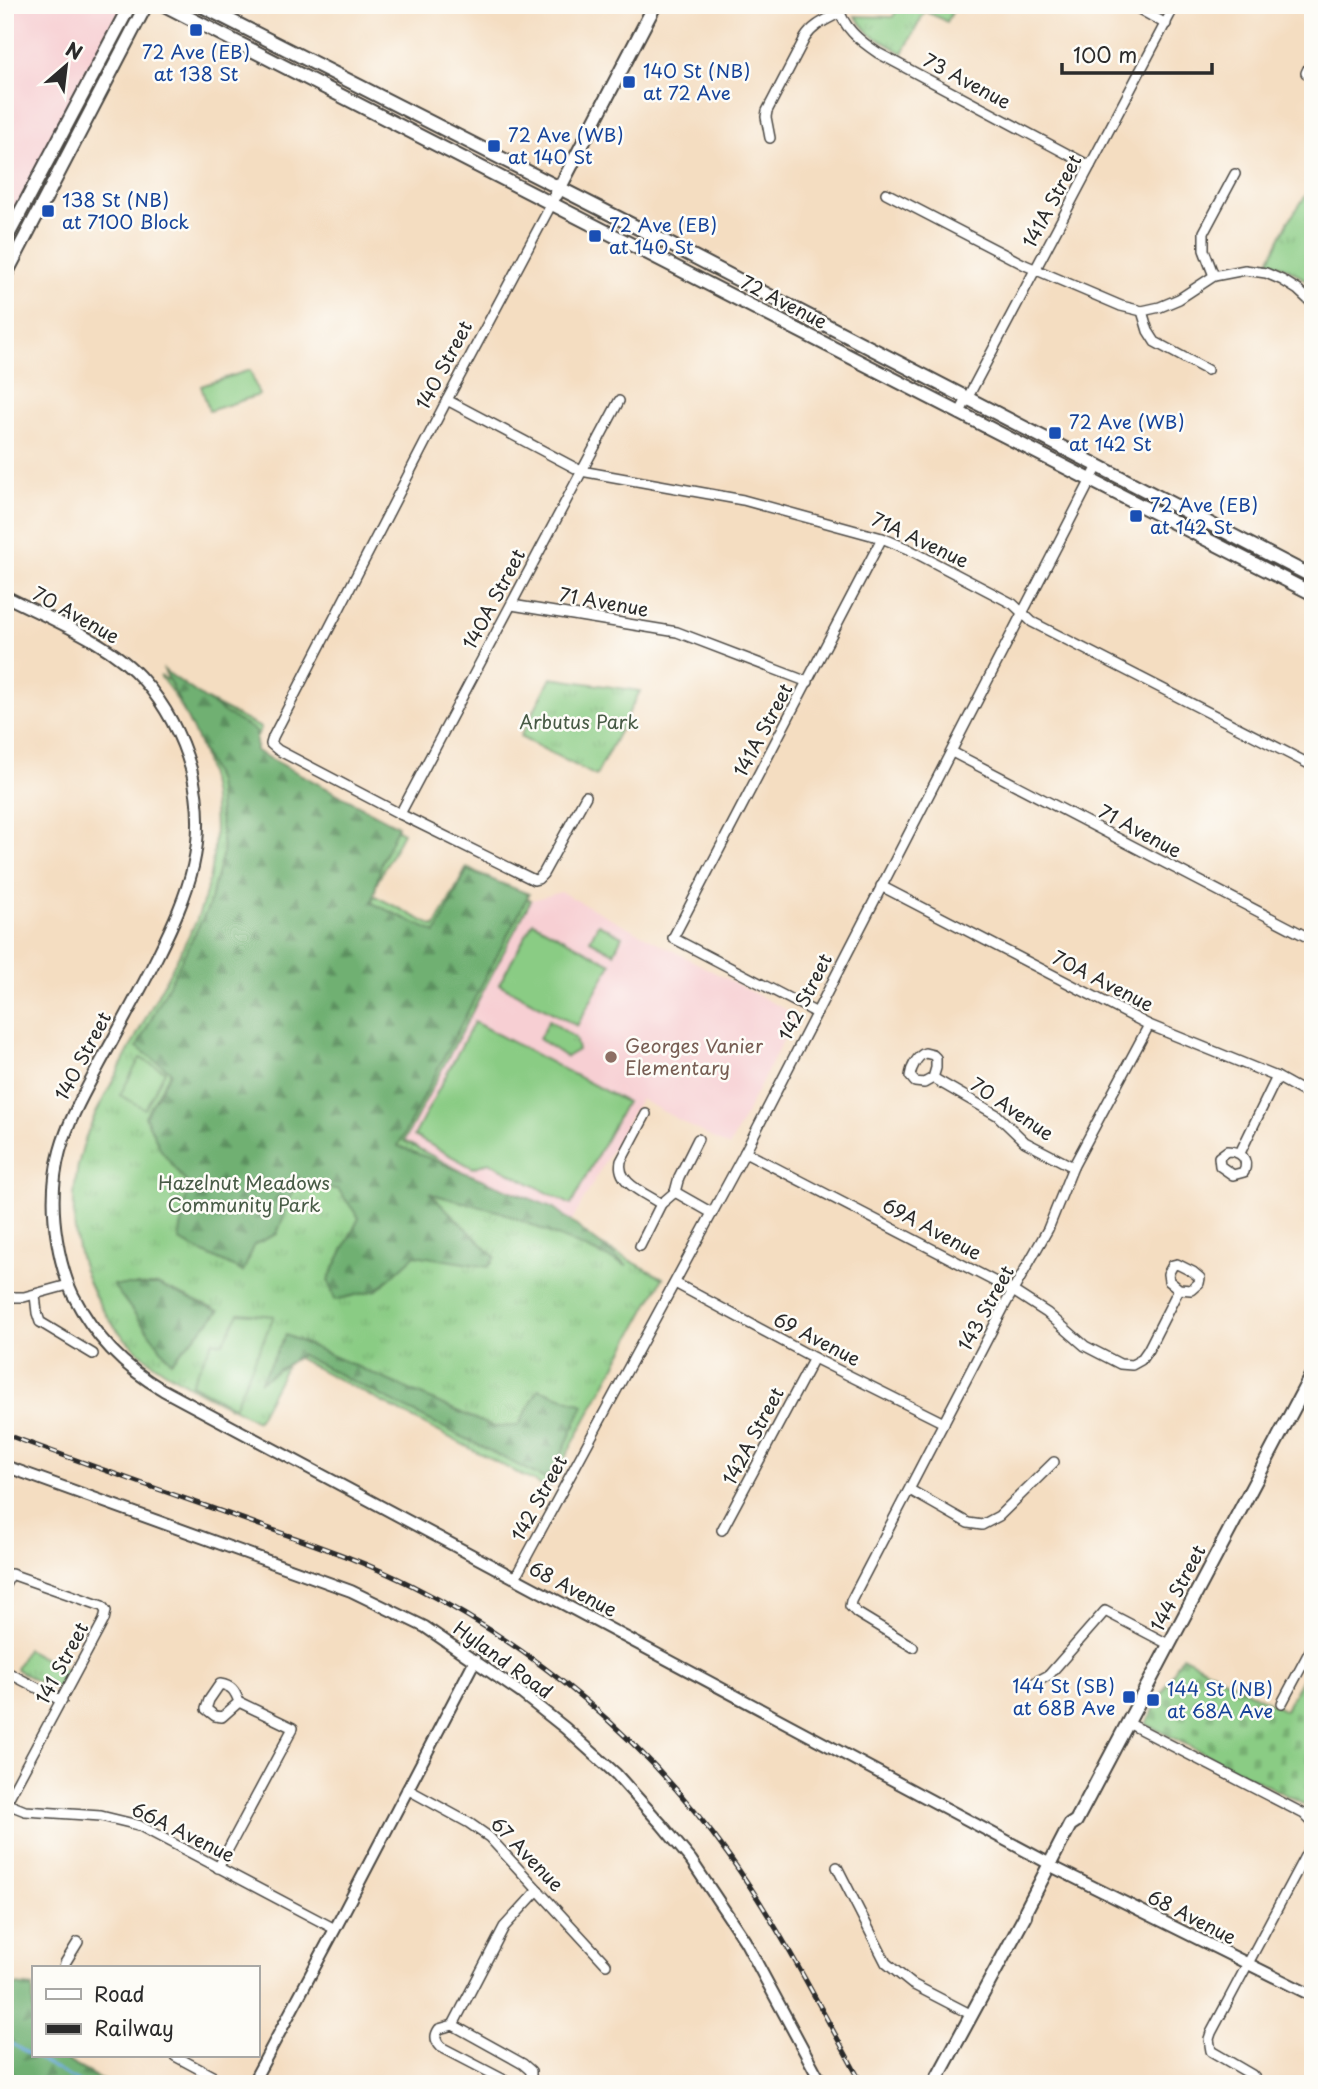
<svg xmlns="http://www.w3.org/2000/svg" width="1318" height="2089" font-family="'Playpen Sans',sans-serif">
<style>
.built{fill:#f7cfd3}
.grass{fill:url(#grass-tufts);stroke:#5a7c58;stroke-width:2}
.forest{fill:url(#forest-firs);stroke:#4d6e4e;stroke-width:2}
.cemetery{fill:url(#cemetery-stones);stroke:#5a7c58;stroke-width:2}
.garden{fill:#8acc84;stroke:#5a7c58;stroke-width:2}
.lines{fill:none;stroke-linecap:round;stroke-linejoin:round}
.stream{stroke:#6fabe0;stroke-width:2.5}
.minor-casing{stroke:#494642;stroke-width:12}
.tertiary-casing{stroke:#494642;stroke-width:14}
.secondary-casing{stroke:#494642;stroke-width:16}
.minor{stroke:#fff;stroke-width:9}
.tertiary{stroke:#fff;stroke-width:10}
.secondary{stroke:#fff;stroke-width:12}
.rail-casing{stroke:#2b2b2b;stroke-width:5}
.rail{stroke:#fdfcf7;stroke-width:2.5;stroke-dasharray:8;stroke-linecap:butt}
.transit-dot{fill:#1a4fb4;stroke:#fdfcf7;stroke-width:2.5}
.education-dot{fill:#8d6e63;stroke:#fdfcf7;stroke-width:2.5}
.labels{text-anchor:middle;stroke-width:5;stroke-linejoin:round;paint-order:stroke}
.transit-label{font-size:19px;fill:#164399;stroke:#fdfcf7;text-anchor:start}
.street-label{font-size:19px;fill:#2b2b2b;stroke:#fdfcf7}
.park-label{font-size:19px;fill:#485b46;stroke:#fdfcf7}
.education-label{font-size:19px;fill:#785e54;stroke:#fdfcf7;text-anchor:start}
</style>
<defs>
<pattern id="grass-tufts" width="24" height="20" patternUnits="userSpaceOnUse" patternTransform="scale(1.75)"><rect width="24" height="20" fill="#8acc84"/><path d="M3 7l-1-3M5 7V3M7 7l1-3M15 17l-1-3M17 17v-4M19 17l1-3" fill="none" stroke="#77af72"/></pattern>
<pattern id="forest-firs" width="22" height="20" patternUnits="userSpaceOnUse" patternTransform="scale(1.75)"><rect width="22" height="20" fill="#6fb072"/><path d="M5 1l3.5 6h-7zM16 11l3.5 6h-7z" fill="#5b8f5e"/></pattern>
<pattern id="cemetery-stones" width="16" height="16" patternUnits="userSpaceOnUse" patternTransform="scale(1.75)"><rect width="16" height="16" fill="#8acc84"/><path d="M2 7V4a2 2 0 0 1 4 0v3zM10 15v-3a2 2 0 0 1 4 0v3z" fill="#77af72"/></pattern>
</defs>
<rect width="100%" height="100%" fill="#fdfcf7"/>
<filter id="ink" filterUnits="userSpaceOnUse"><feTurbulence type="fractalNoise" baseFrequency=".0143" numOctaves="2"/><feDisplacementMap in="SourceGraphic" scale="14" xChannelSelector="R" yChannelSelector="G"/><feConvolveMatrix kernelMatrix="1 2 1 2 8 2 1 2 1" color-interpolation-filters="sRGB"/></filter>
<filter id="wash" filterUnits="userSpaceOnUse"><feTurbulence type="fractalNoise" baseFrequency=".00686" numOctaves="4" result="noise"/><feDisplacementMap in="SourceGraphic" scale="28" xChannelSelector="R" yChannelSelector="G"/><feGaussianBlur stdDeviation="1.57" result="paint"/><feColorMatrix in="noise" values="0 0 0 0 0 0 0 0 0 0 0 0 0 0 0 0 0 1.4 0 .05"/><feComposite in="paint" operator="in"/></filter>
<g filter="url(#wash)">
<rect width="100%" height="100%" fill="#f4ddc1"/>
<!-- built -->
<g class="built">
<path d="M 5,5 L 124,5 L 5,238 Z"/>
<path d="M 561,892 L 796,1015 L 729,1147 L 640,1099 L 568,1228 L 404,1141 L 531,900 Z"/>
</g>
<!-- grass -->
<g class="grass">
<path d="M 899,5 L 956,5 L 947,22 L 925,11 L 903,53 L 870,34 L 855,16 L 893,17 Z"/>
<path d="M 1313,185 L 1313,280 L 1311,283 L 1287,268 L 1269,261 L 1288,222 Z"/>
<path d="M 160,676 L 261,728 L 249,752 L 403,833 L 371,894 L 435,927 L 467,867 L 531,900 L 404,1141 L 663,1278 L 548,1489 L 292,1355 L 257,1421 C 222,1402 182,1385 150,1361 C 72,1302 54,1201 95,1115 L 196,922 C 230,836 218,750 160,676 Z"/>
<path d="M 551,678 L 640,691 L 596,776 L 520,737 Z"/>
<path d="M 549,1020 L 575,1038 L 578,1050 L 566,1057 L 539,1039 Z"/>
<path d="M 26,1649 L 70,1672 C 70,1673 65,1683 65,1683 C 54,1696 27,1675 16,1669 Z"/>
</g>
<!-- forest -->
<g class="forest">
<path d="M 164,670 L 225,713 L 256,731 L 256,751 L 398,826 L 382,861 L 372,903 L 436,933 L 467,870 L 529,894 L 398,1146 L 554,1208 L 627,1266 L 501,1212 L 431,1194 L 495,1257 L 488,1267 L 415,1255 L 377,1290 L 335,1300 L 328,1280 L 359,1218 L 338,1189 L 294,1189 L 277,1234 L 255,1244 L 243,1272 L 179,1241 L 188,1185 L 161,1150 L 145,1116 L 171,1072 L 137,1047 L 208,908 L 223,852 L 217,781 Z"/>
<path d="M 113,1285 L 159,1285 L 219,1311 L 171,1362 Z"/>
<path d="M 286,1335 L 493,1427 L 518,1426 L 539,1389 L 584,1405 L 549,1481 L 301,1355 L 260,1382 Z"/>
<path d="M 5,1984 L 33,1987 L 33,2056 L 58,2056 L 109,2084 L 20,2084 L 5,2062 Z"/>
</g>
<!-- cemetery -->
<path class="cemetery" d="M 1182,1656 L 1285,1711 L 1313,1658 L 1313,1809 L 1146,1724 Z"/>
<!-- garden -->
<g class="garden">
<path d="M 250,370 L 259,395 L 209,411 L 201,386 Z"/>
<path d="M 533,922 L 611,964 L 577,1026 L 499,984 Z"/>
<path d="M 598,924 L 622,936 L 614,953 L 590,940 Z"/>
<path d="M 474,1022 L 626,1102 L 571,1205 L 489,1162 L 473,1168 L 414,1136 Z"/>
<path d="M 140,1058 L 165,1071 L 145,1109 L 120,1095 Z"/>
<path d="M 239,1313 L 274,1316 L 234,1407 L 191,1384 L 213,1341 L 223,1343 Z"/>
</g>
<g class="lines">
<!-- stream -->
<path class="stream" d="M 5,2040 L 82,2084"/>
</g>
</g>
<g filter="url(#ink)">
<g class="lines">
<defs>
<g id="minor">
<path d="M 838,5 C 842,27 860,41 878,53 L 1090,166"/>
<path d="M 1132,5 L 1166,24"/>
<path d="M 1306,73 L 1313,58"/>
<path d="M 770,138 L 766,117 L 767,111 L 805,38 C 813,25 826,20 839,13"/>
<path d="M 886,193 L 1025,265 L 1121,306 L 1142,311 L 1160,307 L 1179,299 L 1214,276 L 1245,270 L 1266,273 L 1282,280 L 1298,290 L 1313,304"/>
<path d="M 551,205 L 447,400 L 273,737 L 271,744 L 278,750 L 400,814 L 534,880 L 538,879 L 543,874 L 586,796"/>
<path d="M 1214,276 L 1204,250 L 1204,232 L 1235,174"/>
<path d="M 1142,311 L 1148,331 L 1155,342 L 1207,370"/>
<path d="M 447,400 L 581,471 L 743,500 L 882,538 L 908,549 L 1013,604 L 1032,622 L 1313,766"/>
<path d="M 959,414 L 1175,5"/>
<path d="M 512,605 L 677,632 L 808,682"/>
<path d="M 952,752 L 1313,940"/>
<path d="M 400,814 L 619,401"/>
<path d="M 881,886 L 1149,1025 L 1277,1077 L 1313,1097"/>
<path d="M 817,1013 L 673,938 L 882,538"/>
<path d="M 925,1053 L 933,1055 L 936,1058 L 936,1068 L 933,1078 L 924,1083 L 915,1082 L 910,1076 C 911,1068 917,1056 925,1053 Z"/>
<path d="M 933,1078 L 997,1115 L 1025,1142 L 1073,1167"/>
<path d="M 646,1114 L 621,1161 C 616,1183 645,1193 661,1204"/>
<path d="M 1227,1151 C 1241,1151 1249,1159 1244,1172 L 1233,1175 L 1220,1166 L 1219,1157 Z"/>
<path d="M 745,1152 L 1013,1291 L 1047,1313 L 1085,1346 L 1120,1364 L 1132,1365 L 1141,1360 L 1148,1350 L 1179,1289"/>
<path d="M 1240,1153 L 1277,1077"/>
<path d="M 675,1192 L 712,1213"/>
<path d="M 640,1246 L 661,1204 L 675,1192 L 679,1177 L 698,1139"/>
<path d="M 1177,1264 L 1193,1272 L 1200,1278 L 1199,1283 L 1191,1290 L 1179,1289 L 1169,1281 L 1168,1274 L 1173,1265 Z"/>
<path d="M 675,1283 L 814,1358 L 944,1423"/>
<path d="M 35,1295 L 37,1313 L 40,1322 L 93,1354"/>
<path d="M 5,1297 L 24,1297 L 68,1285"/>
<path d="M 910,1490 L 968,1523 L 982,1525 L 999,1516 L 1054,1462"/>
<path d="M 722,1530 L 814,1358"/>
<path d="M 515,1578 L 745,1152 L 1098,466"/>
<path d="M 5,1585 L 11,1574 L 102,1606 L 106,1611 L 104,1620 L 6,1803"/>
<path d="M 913,1647 L 857,1613 L 850,1606 L 851,1601 L 1006,1303 L 1048,1229 L 1073,1167 L 1149,1025"/>
<path d="M 5,1671 L 62,1701"/>
<path d="M 1032,1684 L 1049,1675 L 1105,1611 L 1170,1645"/>
<path d="M 1282,1703 L 1313,1645"/>
<path d="M 1128,1723 L 1304,1814 L 1313,1823"/>
<path d="M 407,1789 L 469,1823 L 489,1837 L 606,1964"/>
<path d="M 5,1803 L 25,1811 L 101,1816 L 138,1825 L 335,1929"/>
<path d="M 837,1867 L 886,1963 L 912,1984 L 972,2015"/>
<path d="M 218,1868 L 293,1728 L 239,1702 C 235,1691 232,1686 220,1684 L 209,1700 L 206,1709 L 215,1716 L 222,1717 L 239,1702"/>
<path d="M 64,1968 L 65,1963 L 78,1942"/>
<path d="M 453,2025 L 504,1927 L 538,1890"/>
<path d="M 175,2056 L 227,2084"/>
<path d="M 512,2084 L 441,2047 C 435,2041 434,2036 439,2029 L 453,2025 L 523,2064 L 531,2071 L 531,2079 L 528,2084"/>
<path d="M 1260,2084 L 1252,2075 L 1211,2051 L 1209,2039 L 1211,2033 L 1313,1841"/>
</g>
<g id="tertiary">
<path d="M 5,596 C 50,619 111,642 144,681 C 166,706 182,738 191,769 C 210,842 189,892 157,957 C 138,995 117,1032 97,1069 C 83,1095 68,1122 60,1151 C 52,1180 52,1210 57,1240 C 60,1259 65,1278 73,1295 C 94,1336 123,1367 163,1390 L 1050,1864"/>
<path d="M 5,1466 L 351,1591 L 425,1627 L 521,1693 L 565,1728 L 616,1774 L 662,1825 L 691,1860 L 745,1941 L 822,2084"/>
<path d="M 1055,1868 L 1313,1996"/>
<path d="M 252,2084 L 335,1929 L 475,1660"/>
</g>
<g id="secondary">
<path d="M 164,5 L 1313,594"/>
<path d="M 200,5 L 648,233 L 1313,577"/>
<path d="M 556,195 L 655,5"/>
<path d="M 5,241 L 130,5"/>
<path d="M 5,276 L 146,5"/>
<path d="M 934,2084 L 1025,1916 L 1026,1910 L 1070,1825 L 1076,1821 L 1313,1372"/>
</g>
</defs>
<!-- minor casing -->
<use href="#minor" class="minor-casing"/>
<!-- tertiary casing -->
<use href="#tertiary" class="tertiary-casing"/>
<!-- secondary casing -->
<use href="#secondary" class="secondary-casing"/>
<!-- minor -->
<use href="#minor" class="minor"/>
<!-- tertiary -->
<use href="#tertiary" class="tertiary"/>
<!-- secondary -->
<use href="#secondary" class="secondary"/>
<defs>
<path id="rail" d="M 5,1434 C 91,1466 178,1496 265,1527 C 314,1545 364,1561 411,1585 C 536,1648 647,1741 729,1856 C 780,1927 820,2007 862,2084"/>
</defs>
<!-- rail casing -->
<use href="#rail" class="rail-casing"/>
<!-- rail -->
<use href="#rail" class="rail"/>
</g>
</g>
<!-- markers -->
<g class="transit-dot">
<rect x="189" y="23" width="14" height="14" rx="3.5"/>
<rect x="622" y="75" width="14" height="14" rx="3.5"/>
<rect x="487" y="139" width="14" height="14" rx="3.5"/>
<rect x="41" y="204" width="14" height="14" rx="3.5"/>
<rect x="588" y="229" width="14" height="14" rx="3.5"/>
<rect x="1048" y="426" width="14" height="14" rx="3.5"/>
<rect x="1129" y="509" width="14" height="14" rx="3.5"/>
<rect x="1122" y="1690" width="14" height="14" rx="3.5"/>
<rect x="1146" y="1693" width="14" height="14" rx="3.5"/>
</g>
<circle class="education-dot" cx="611" cy="1057" r="7"/>
<g class="labels">
<!-- transit labels -->
<g class="transit-label">
<text x="196" y="59" text-anchor="middle">72 Ave (EB)<tspan x="196" dy="22">at 138 St</tspan></text>
<text x="643" y="78">140 St (NB)<tspan x="643" dy="22">at 72 Ave</tspan></text>
<text x="508" y="142">72 Ave (WB)<tspan x="508" dy="22">at 140 St</tspan></text>
<text x="62" y="207">138 St (NB)<tspan x="62" dy="22">at 7100 Block</tspan></text>
<text x="609" y="232">72 Ave (EB)<tspan x="609" dy="22">at 140 St</tspan></text>
<text x="1069" y="429">72 Ave (WB)<tspan x="1069" dy="22">at 142 St</tspan></text>
<text x="1150" y="512">72 Ave (EB)<tspan x="1150" dy="22">at 142 St</tspan></text>
<text x="1115" y="1693" text-anchor="end">144 St (SB)<tspan x="1115" dy="22">at 68B Ave</tspan></text>
<text x="1167" y="1696">144 St (NB)<tspan x="1167" dy="22">at 68A Ave</tspan></text>
</g>
<!-- street labels -->
<g class="street-label">
<text transform="translate(967 81) rotate(28)" y="7">73 Avenue</text>
<text transform="translate(1052 201) rotate(-62)" y="7">141A Street</text>
<text transform="translate(784 302) rotate(27)" y="7">72 Avenue</text>
<text transform="translate(444 365) rotate(-62)" y="7">140 Street</text>
<text transform="translate(920 540) rotate(25)" y="7">71A Avenue</text>
<text transform="translate(494 599) rotate(-62)" y="7">140A Street</text>
<text transform="translate(604 602) rotate(10)" y="7">71 Avenue</text>
<text transform="translate(76 615) rotate(29)" y="7">70 Avenue</text>
<text transform="translate(763 730) rotate(-62)" y="7">141A Street</text>
<text transform="translate(1140 831) rotate(28)" y="7">71 Avenue</text>
<text transform="translate(1103 981) rotate(27)" y="7">70A Avenue</text>
<text transform="translate(805 997) rotate(-63)" y="7">142 Street</text>
<text transform="translate(83 1056) rotate(-62)" y="7">140 Street</text>
<text transform="translate(1012 1109) rotate(34)" y="7">70 Avenue</text>
<text transform="translate(932 1229) rotate(28)" y="7">69A Avenue</text>
<text transform="translate(986 1308) rotate(-61)" y="7">143 Street</text>
<text transform="translate(817 1339) rotate(27)" y="7">69 Avenue</text>
<text transform="translate(753 1436) rotate(-62)" y="7">142A Street</text>
<text transform="translate(539 1498) rotate(-61)" y="7">142 Street</text>
<text transform="translate(1178 1588) rotate(-62)" y="7">144 Street</text>
<text transform="translate(573 1589) rotate(28)" y="7">68 Avenue</text>
<text transform="translate(503 1660) rotate(36)" y="7">Hyland Road</text>
<text transform="translate(62 1663) rotate(-62)" y="7">141 Street</text>
<text transform="translate(183 1832) rotate(26)" y="7">66A Avenue</text>
<text transform="translate(527 1854) rotate(46)" y="7">67 Avenue</text>
<text transform="translate(1192 1917) rotate(27)" y="7">68 Avenue</text>
</g>
<!-- park labels -->
<g class="park-label">
<text x="579" y="729">Arbutus Park</text>
<text x="244" y="1190">Hazelnut Meadows<tspan x="244" dy="22">Community Park</tspan></text>
</g>
<!-- education labels -->
<g class="education-label">
<text x="625" y="1053">Georges Vanier<tspan x="625" dy="22">Elementary</tspan></text>
</g>
</g>
<!-- margin -->
<rect width="1318" height="2089" fill="none" stroke="#fdfcf7" stroke-width="28"/>
<!-- legend -->
<rect x="32" y="1966" width="228" height="91" fill="#fdfcf7" stroke="#a9a8a5" stroke-width="2"/>
<rect x="46" y="1989" width="35" height="10" fill="#ffffff" stroke="#a9a8a5" stroke-width="2"/>
<text x="94" y="2002" font-size="21" fill="#2b2b2b">Road</text>
<rect x="46" y="2024" width="35" height="10" fill="#2b2b2b" stroke="#a9a8a5" stroke-width="2"/>
<text x="94" y="2036" font-size="21" fill="#2b2b2b">Railway</text>
<!-- north arrow -->
<g transform="translate(66 66) rotate(28)" stroke="#fdfcf7" stroke-width="5" paint-order="stroke">
<path d="M0-5L12 26L0 18L-12 26Z" fill="#2b2b2b"/>
<text y="-10" font-size="19" font-weight="bold" text-anchor="middle" fill="#2b2b2b">N</text>
</g>
<!-- scale -->
<path d="M1062 63v10h150v-10" fill="none" stroke="#2b2b2b" stroke-width="3.5"/>
<text x="1073" y="63" font-size="21" fill="#2b2b2b" stroke="#fdfcf7" stroke-width="5" paint-order="stroke">100 m</text>
</svg>
